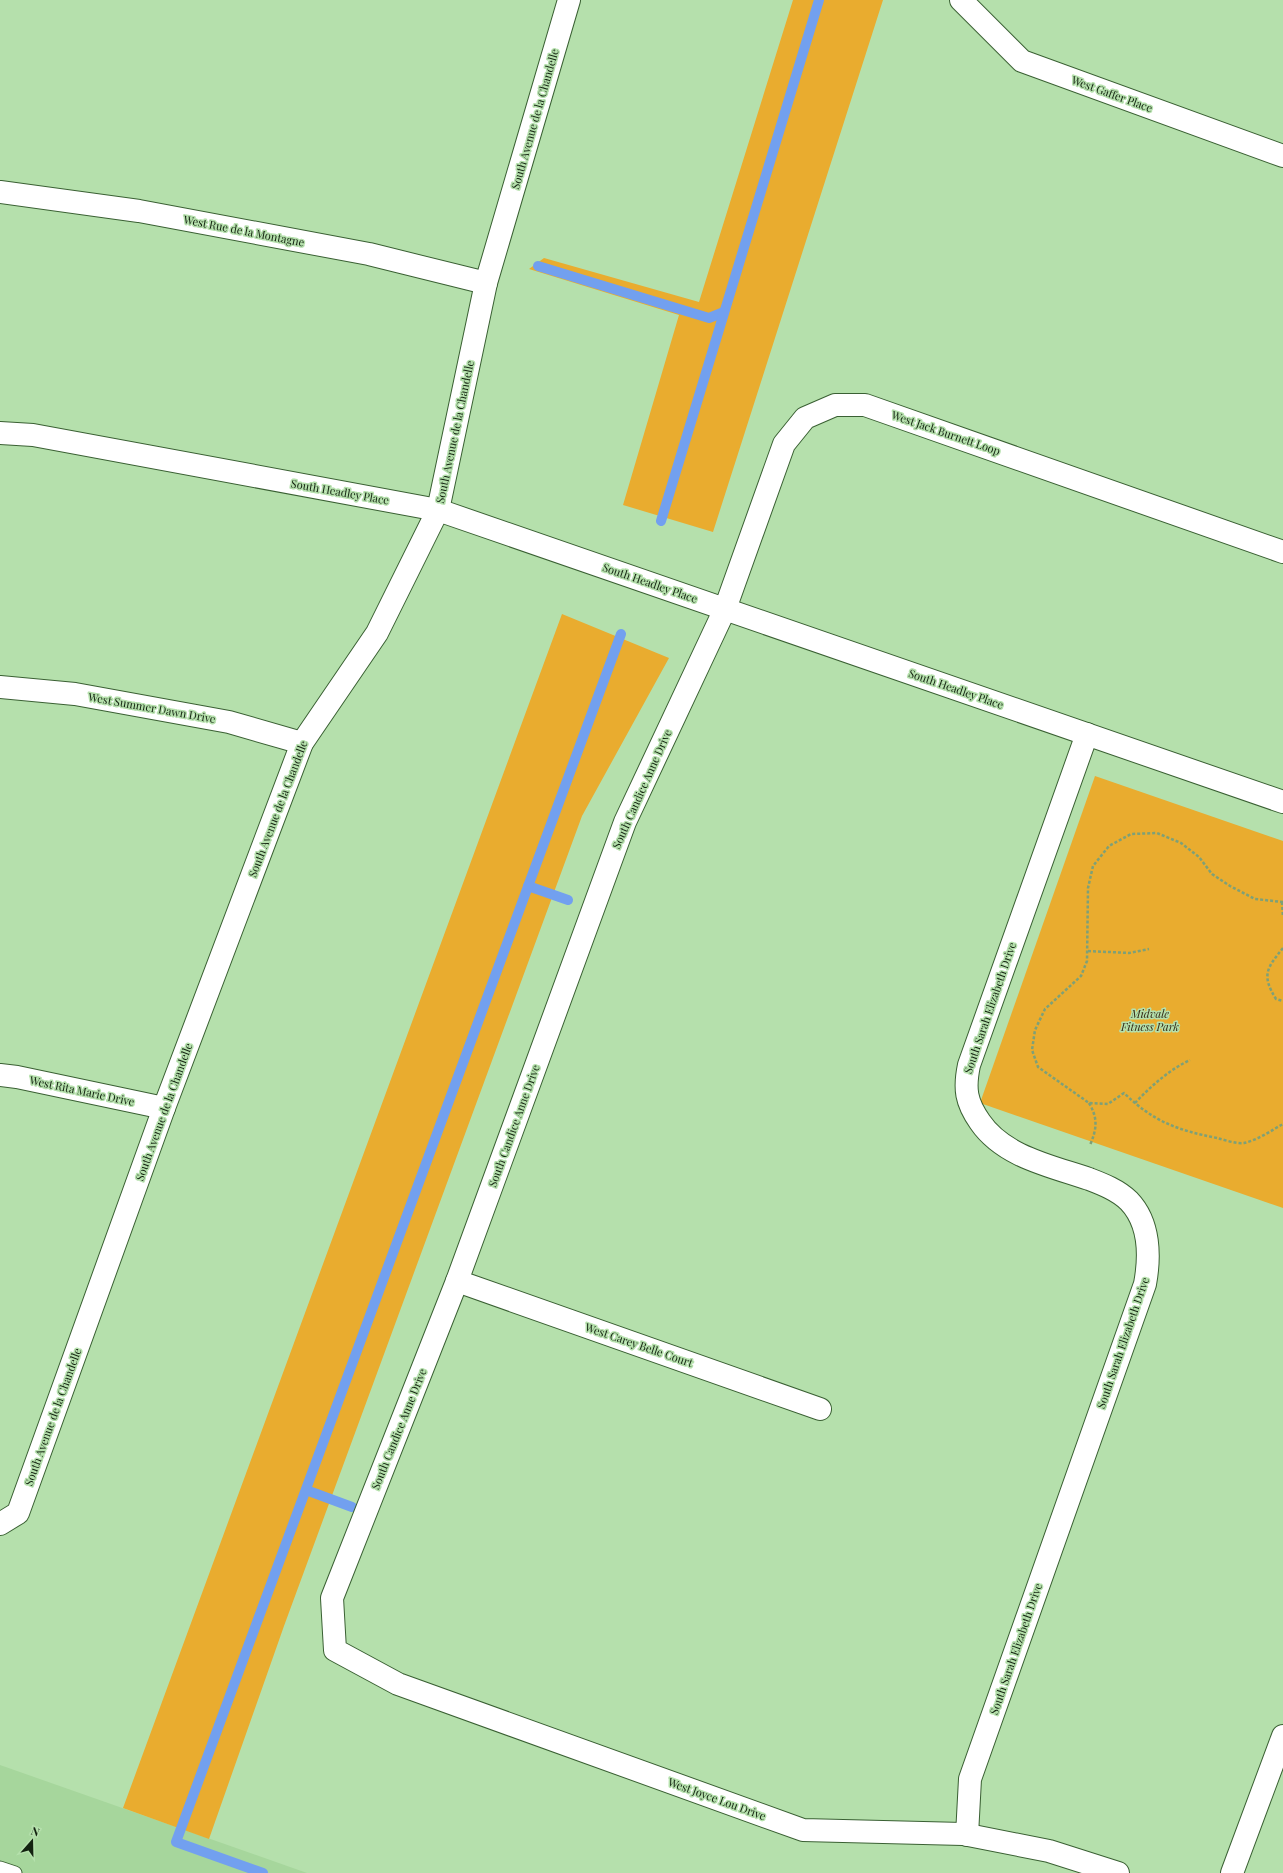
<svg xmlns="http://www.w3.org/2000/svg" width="1283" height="1873" font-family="'Playfair Display',serif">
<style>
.built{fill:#a6d69c}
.green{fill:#e9ac2f}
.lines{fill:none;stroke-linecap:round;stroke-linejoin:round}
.stream{stroke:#72a0ef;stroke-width:10}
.lane-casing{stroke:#3a6033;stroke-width:15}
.street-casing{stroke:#3a6033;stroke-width:24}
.secondary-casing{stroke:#3a6033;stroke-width:24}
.path{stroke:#7ea077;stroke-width:2.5;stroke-dasharray:3 2;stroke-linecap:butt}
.lane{stroke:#fff;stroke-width:13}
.street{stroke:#fff;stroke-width:22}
.secondary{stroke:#fff;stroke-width:22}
.labels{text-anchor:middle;stroke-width:3;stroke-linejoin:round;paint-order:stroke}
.street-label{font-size:11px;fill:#132310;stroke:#b5e0ac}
.park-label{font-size:11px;font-style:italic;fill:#352915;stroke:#b5e0ac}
</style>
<rect width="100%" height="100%" fill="#b5e0ac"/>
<!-- built -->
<path class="built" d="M 0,1765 L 307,1873 L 0,1873 Z"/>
<!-- green -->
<g class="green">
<path d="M 793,0 L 883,0 L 713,532 L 623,505 L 679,315 L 529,269 L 544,258 L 699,302 Z"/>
<path d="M 562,614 L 669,658 L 582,816 L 284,1626 L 209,1839 L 123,1808 Z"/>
<path d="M 1095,776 L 1283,841 L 1283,1208 L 980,1103 Z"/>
</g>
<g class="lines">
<!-- stream -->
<g class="stream">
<path d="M 538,266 L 709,318 L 724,312"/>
<path d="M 661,521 L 819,0"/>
<path d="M 528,886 L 568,900"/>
<path d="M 306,1490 L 352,1507"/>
<path d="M 263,1873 L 176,1842 L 621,634"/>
</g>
<defs>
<path id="lane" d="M 0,1868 L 15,1873"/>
<g id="street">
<path d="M 961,0 L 1022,61 L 1283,156"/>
<path d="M 0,192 L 139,211 L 369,254 L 486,283"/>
<path d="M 0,687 L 75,694 L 229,722 L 302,743"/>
<path d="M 0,1075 L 17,1077 L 164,1108"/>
<path d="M 457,1281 L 820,1409"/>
<path d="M 0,1524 L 18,1513 L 164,1108 L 302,743 L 377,633 L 438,510 L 486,283 L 569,0"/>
<path d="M 967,1835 L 970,1779 L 1145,1284 C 1150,1257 1150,1223 1129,1201 C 1118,1190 1102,1184 1089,1179 C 1051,1166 1004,1157 980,1122 C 966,1102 964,1089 969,1065 L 1087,734"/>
<path d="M 1118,1873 L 1049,1851 L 963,1834 L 803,1830 L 398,1684 L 335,1650 L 332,1598 L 457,1281 L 625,822 L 725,609 L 784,444 L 805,418 L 835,405 L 865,405 L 1283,552"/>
</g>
<g id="secondary">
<path d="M 0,433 L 33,435 L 438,510 L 1283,802"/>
<path d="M 1232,1873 L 1283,1736"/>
</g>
</defs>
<!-- lane casing -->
<use href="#lane" class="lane-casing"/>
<!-- street casing -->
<use href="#street" class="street-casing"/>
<!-- secondary casing -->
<use href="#secondary" class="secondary-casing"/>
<!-- path -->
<g class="path">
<path d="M 1282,902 L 1283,917"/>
<path d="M 1283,902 L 1255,899 L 1230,886 L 1212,874 L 1199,857 L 1181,843 L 1157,833 L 1131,834 L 1109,846 L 1093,866 L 1088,888 L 1087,961 L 1081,976 L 1045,1009 L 1035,1030 L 1032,1050 L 1038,1067 L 1089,1103 L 1108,1104 L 1124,1093 C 1154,1122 1177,1130 1217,1138 C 1225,1140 1236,1144 1244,1143 C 1258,1140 1272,1130 1283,1124"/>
<path d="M 1283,948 C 1267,968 1261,975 1276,999 L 1283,1001"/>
<path d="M 1088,951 L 1129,953 L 1149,949"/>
<path d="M 1089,1103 C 1098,1118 1097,1129 1090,1145"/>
<path d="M 1135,1103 C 1151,1086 1169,1070 1190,1060"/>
</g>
<!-- lane -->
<use href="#lane" class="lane"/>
<!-- street -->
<use href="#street" class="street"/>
<!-- secondary -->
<use href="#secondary" class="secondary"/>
</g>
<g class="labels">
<!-- street labels -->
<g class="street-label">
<text transform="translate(1112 94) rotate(20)" y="4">West Gaffer Place</text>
<text transform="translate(535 119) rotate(-74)" y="4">South Avenue de la Chandelle</text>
<text transform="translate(244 231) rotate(11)" y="4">West Rue de la Montagne</text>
<text transform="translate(455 432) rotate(-78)" y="4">South Avenue de la Chandelle</text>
<text transform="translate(946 433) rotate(19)" y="4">West Jack Burnett Loop</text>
<text transform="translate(340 492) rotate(10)" y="4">South Headley Place</text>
<text transform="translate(650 583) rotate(19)" y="4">South Headley Place</text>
<text transform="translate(956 689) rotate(19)" y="4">South Headley Place</text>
<text transform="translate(152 708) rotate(10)" y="4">West Summer Dawn Drive</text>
<text transform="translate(642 789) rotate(-66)" y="4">South Candice Anne Drive</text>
<text transform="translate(278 809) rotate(-69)" y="4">South Avenue de la Chandelle</text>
<text transform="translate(990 1008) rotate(-71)" y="4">South Sarah Elizabeth Drive</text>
<text transform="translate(82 1091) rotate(12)" y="4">West Rita Marie Drive</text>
<text transform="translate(164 1112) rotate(-70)" y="4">South Avenue de la Chandelle</text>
<text transform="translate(514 1126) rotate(-70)" y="4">South Candice Anne Drive</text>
<text transform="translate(1123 1343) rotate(-71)" y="4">South Sarah Elizabeth Drive</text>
<text transform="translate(639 1345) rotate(19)" y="4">West Carey Belle Court</text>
<text transform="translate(53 1417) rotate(-70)" y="4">South Avenue de la Chandelle</text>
<text transform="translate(399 1429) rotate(-68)" y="4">South Candice Anne Drive</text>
<text transform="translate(1016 1649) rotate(-71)" y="4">South Sarah Elizabeth Drive</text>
<text transform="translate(717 1799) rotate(20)" y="4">West Joyce Lou Drive</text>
</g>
<!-- park labels -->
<g class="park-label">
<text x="1150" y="1018">Midvale<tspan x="1150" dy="13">Fitness Park</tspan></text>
</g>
</g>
<!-- north arrow -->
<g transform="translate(32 1841) rotate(20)" stroke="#b5e0ac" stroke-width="3" paint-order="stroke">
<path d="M0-3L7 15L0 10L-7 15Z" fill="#132310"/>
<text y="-6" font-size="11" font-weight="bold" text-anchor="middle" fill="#132310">N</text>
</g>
</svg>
